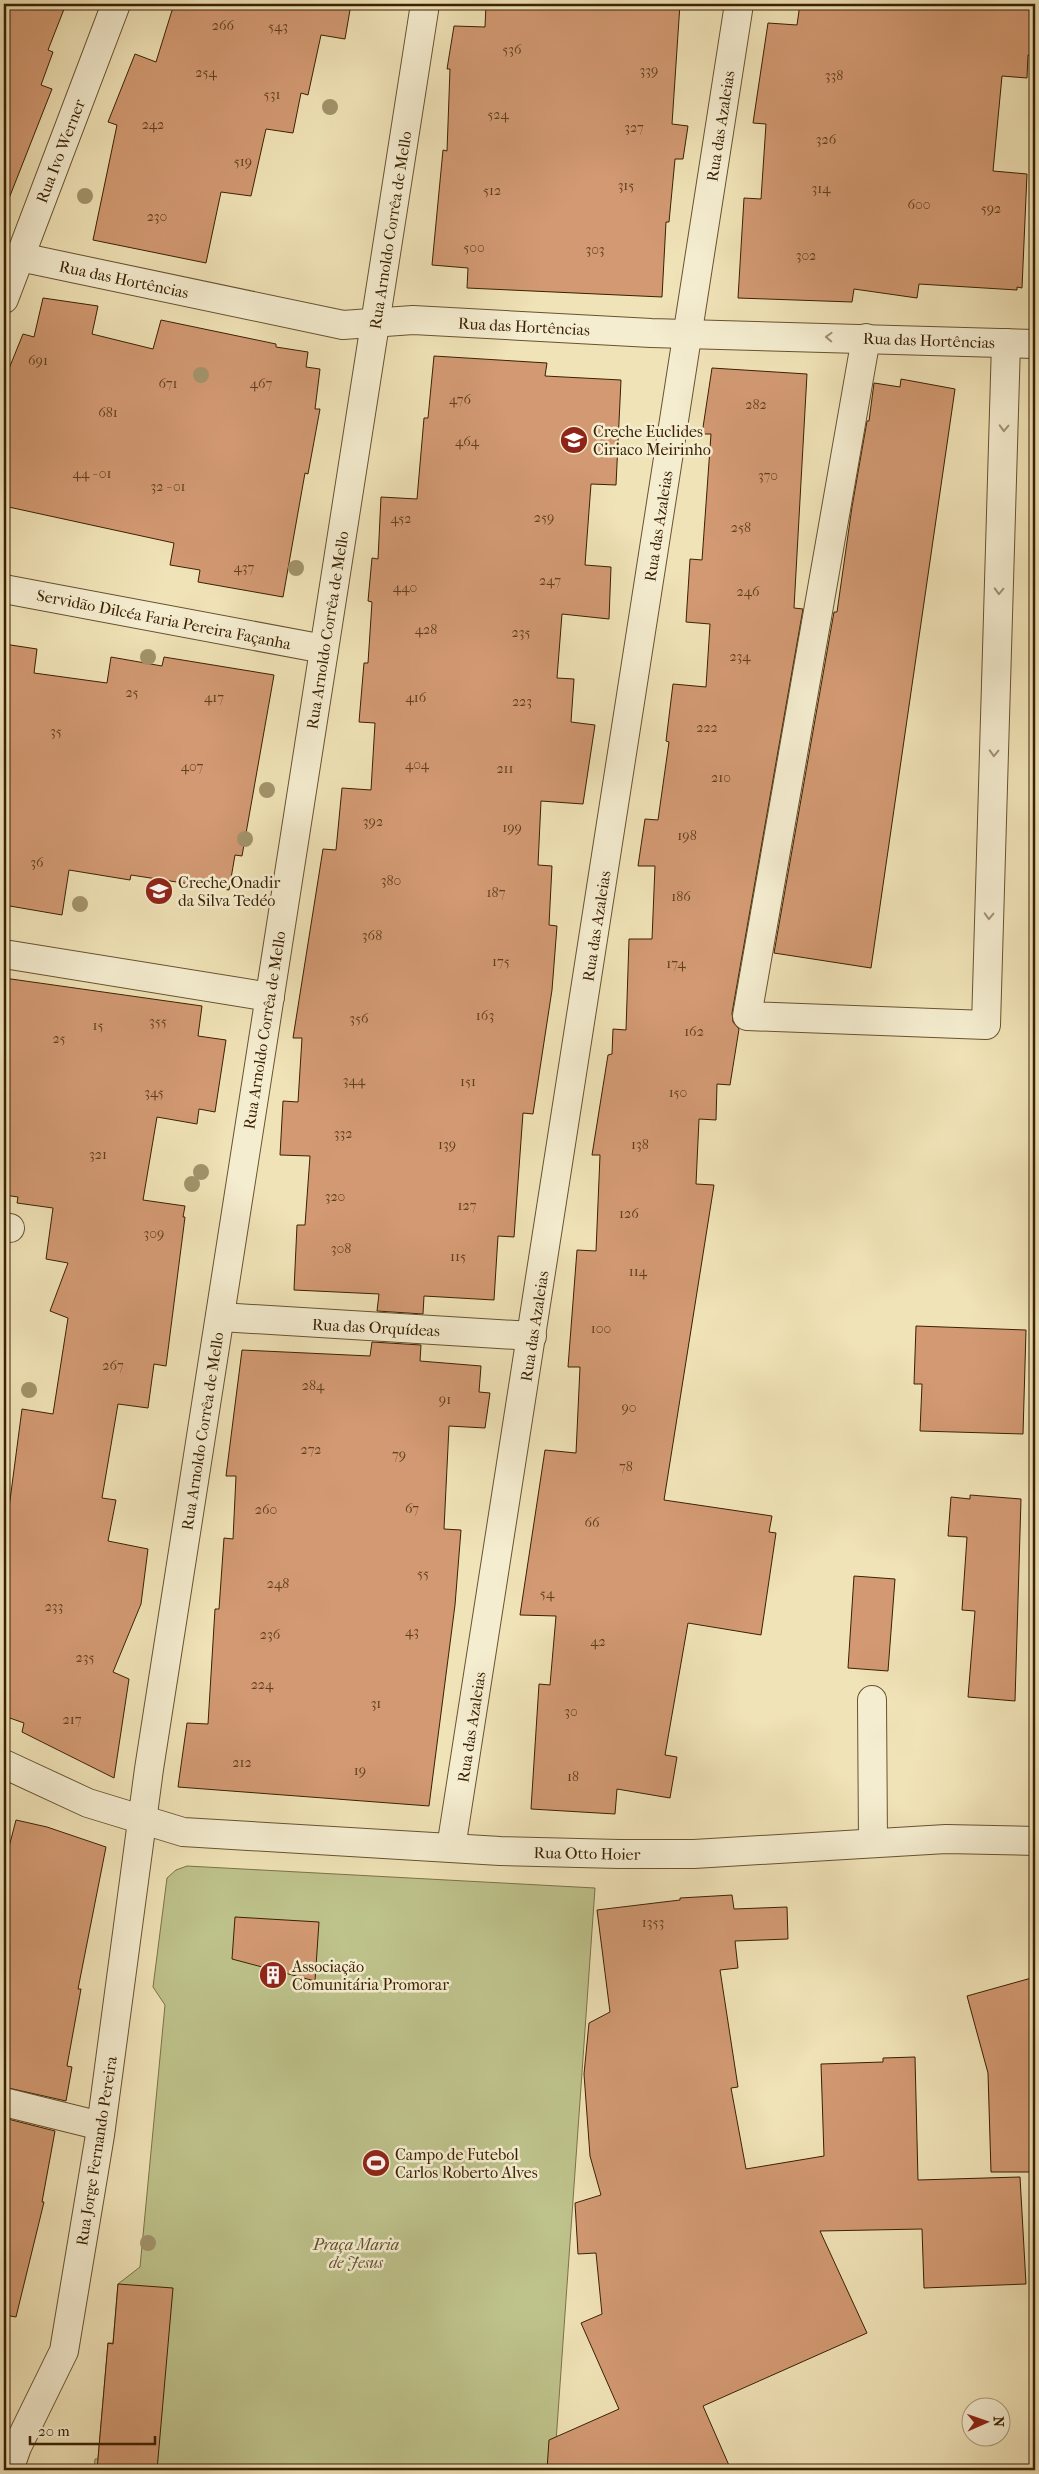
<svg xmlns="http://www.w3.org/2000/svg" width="1039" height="2474" font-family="'IM FELL French Canon',serif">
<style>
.green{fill:#bec28b;stroke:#7c7247}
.building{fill:#d29972;stroke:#3a2103}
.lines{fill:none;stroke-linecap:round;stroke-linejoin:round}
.minor-casing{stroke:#685230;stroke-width:30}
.minor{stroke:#f5edd0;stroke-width:28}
.tree{fill:#a2936b}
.oneway{stroke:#a19174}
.labels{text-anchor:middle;stroke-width:5;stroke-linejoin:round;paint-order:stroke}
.number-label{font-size:14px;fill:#603f1f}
.street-label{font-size:16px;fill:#3a2103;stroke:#f5edd0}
.poi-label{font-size:16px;fill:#3a2103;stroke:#f5edd0;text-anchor:start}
.park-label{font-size:16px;font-style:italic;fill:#62512c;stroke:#f5edd0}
</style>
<rect width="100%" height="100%" fill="#f0e3b7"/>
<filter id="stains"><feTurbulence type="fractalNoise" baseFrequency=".004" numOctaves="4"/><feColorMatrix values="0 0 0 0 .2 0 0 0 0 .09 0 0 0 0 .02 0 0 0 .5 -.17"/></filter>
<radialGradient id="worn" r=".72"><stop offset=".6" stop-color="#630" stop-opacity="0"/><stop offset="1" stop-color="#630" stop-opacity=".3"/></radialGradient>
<!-- green -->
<path class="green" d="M 187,1866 L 595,1888 L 554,2470 L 94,2470 L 95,2459 L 98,2459 L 108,2343 L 113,2343 L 118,2284 L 140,2267 L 165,2005 L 153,1987 L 167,1878 L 176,1870 Z"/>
<!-- building -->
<g class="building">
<path d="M 4,4 L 66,4 L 48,50 L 53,52 L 41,85 L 52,89 L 6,206 L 4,206 Z"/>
<path d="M 174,4 L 351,4 L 345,39 L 321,35 L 308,95 L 301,93 L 293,133 L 266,129 L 251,196 L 221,192 L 206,263 L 93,240 L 117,125 L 108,122 L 135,54 L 156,62 Z"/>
<path d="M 486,4 L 680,4 L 672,124 L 688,126 L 683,159 L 675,159 L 669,222 L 666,222 L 662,297 L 467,288 L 468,268 L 432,265 L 443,150 L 447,151 L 450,69 L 447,69 L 454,26 L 485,27 Z"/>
<path d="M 800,4 L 1035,4 L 1035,55 L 1028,55 L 1027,78 L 1002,76 L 993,171 L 1027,174 L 1022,288 L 1017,287 L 1017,290 L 919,284 L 917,298 L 854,289 L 852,302 L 738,298 L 744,198 L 761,199 L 766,124 L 753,123 L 768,23 L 797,25 Z"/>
<path d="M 43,298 L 98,306 L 92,334 L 153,349 L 161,320 L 276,344 L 276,347 L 308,352 L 306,367 L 320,369 L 315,409 L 320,409 L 308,474 L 305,473 L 283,597 L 198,582 L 200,570 L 170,565 L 174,543 L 4,506 L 4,381 L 23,334 L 34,337 Z"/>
<path d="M 434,356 L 547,363 L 545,376 L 621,380 L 616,485 L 591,484 L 585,565 L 611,567 L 609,619 L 562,614 L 557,678 L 574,679 L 571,722 L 595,725 L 583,804 L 541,801 L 538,865 L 552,866 L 549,925 L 557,926 L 552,990 L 533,1114 L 523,1113 L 514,1237 L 498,1236 L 494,1300 L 424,1296 L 423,1314 L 377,1311 L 379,1294 L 294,1290 L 297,1225 L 305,1225 L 310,1156 L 280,1155 L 283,1101 L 298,1102 L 302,1038 L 293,1038 L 323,849 L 336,850 L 342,788 L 371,790 L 375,723 L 359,722 L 364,663 L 368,663 L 372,602 L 368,601 L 372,558 L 378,559 L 381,497 L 417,499 L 424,418 L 428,418 Z"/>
<path d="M 712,368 L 807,374 L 794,608 L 803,609 L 732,1013 L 733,1022 L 739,1029 L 730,1085 L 717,1084 L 716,1120 L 699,1119 L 696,1184 L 714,1185 L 664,1500 L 772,1516 L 769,1532 L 776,1533 L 761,1635 L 688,1623 L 665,1755 L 677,1757 L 670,1798 L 617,1789 L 615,1814 L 531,1809 L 539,1684 L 550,1685 L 556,1616 L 520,1615 L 545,1450 L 576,1453 L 580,1367 L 568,1367 L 577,1250 L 596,1251 L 600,1155 L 592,1155 L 608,1055 L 612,1054 L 613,1029 L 626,1030 L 629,939 L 652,939 L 655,866 L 638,866 L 645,819 L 658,820 L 669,742 L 666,741 L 673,684 L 706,687 L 710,624 L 686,622 L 690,559 L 702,560 L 711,434 L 702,434 Z"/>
<path d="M 901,379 L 955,389 L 871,968 L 774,953 L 834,612 L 837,612 L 852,507 L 867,421 L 869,421 L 874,383 L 900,387 Z"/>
<path d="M 4,644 L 37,649 L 34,673 L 107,683 L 111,657 L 162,666 L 164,657 L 274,675 L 242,856 L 235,855 L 229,890 L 131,875 L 130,880 L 69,870 L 62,915 L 4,905 Z"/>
<path d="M 4,978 L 202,1006 L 198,1036 L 226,1040 L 215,1112 L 199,1109 L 197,1124 L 157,1117 L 143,1200 L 185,1206 L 183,1217 L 185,1217 L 166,1366 L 154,1364 L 148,1408 L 118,1404 L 102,1498 L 116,1500 L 108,1541 L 148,1549 L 141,1604 L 113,1672 L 129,1679 L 114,1778 L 22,1732 L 24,1723 L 4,1716 L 4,1546 L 22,1409 L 53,1414 L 68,1318 L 50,1311 L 68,1263 L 46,1259 L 53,1208 L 17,1203 L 18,1197 L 4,1195 Z"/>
<path d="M 916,1326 L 1026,1330 L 1023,1434 L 920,1431 L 922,1384 L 914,1384 Z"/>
<path d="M 372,1342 L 421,1345 L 420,1361 L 481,1366 L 479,1392 L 490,1393 L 485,1428 L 449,1426 L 444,1529 L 461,1530 L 455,1605 L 429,1806 L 178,1787 L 187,1723 L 208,1724 L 215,1609 L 219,1609 L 224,1538 L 233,1539 L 236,1476 L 226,1476 L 242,1350 L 370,1356 Z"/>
<path d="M 970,1495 L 1021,1499 L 1015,1701 L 968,1697 L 975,1611 L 962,1610 L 967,1537 L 948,1536 L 951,1497 L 970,1499 Z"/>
<path d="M 854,1576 L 895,1579 L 888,1671 L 848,1668 Z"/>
<path d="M 16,1820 L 47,1827 L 106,1847 L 78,1989 L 81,1989 L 67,2066 L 72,2067 L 66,2101 L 4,2087 L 4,1846 L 9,1847 Z"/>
<path d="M 732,1895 L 734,1909 L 787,1907 L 788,1939 L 735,1941 L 738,1968 L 720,1970 L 738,2087 L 731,2088 L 746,2169 L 824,2156 L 821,2064 L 883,2062 L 883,2058 L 915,2057 L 918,2180 L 1020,2177 L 1026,2284 L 924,2288 L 922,2229 L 820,2231 L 867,2333 L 703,2406 L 731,2470 L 547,2470 L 549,2440 L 619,2409 L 581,2323 L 602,2314 L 596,2253 L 578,2254 L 575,2203 L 601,2195 L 590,2156 L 584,2074 L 589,2023 L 610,2012 L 597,1910 L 680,1900 L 680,1898 Z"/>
<path d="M 235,1917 L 319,1922 L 315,1981 L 232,1959 Z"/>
<path d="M 1035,1977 L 1035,2172 L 991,2172 L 988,2073 L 967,1996 Z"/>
<path d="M 4,2118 L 55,2131 L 42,2202 L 44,2202 L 16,2317 L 4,2315 Z"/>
<path d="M 118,2284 L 173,2288 L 157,2470 L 97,2470 L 108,2343 L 113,2344 Z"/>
</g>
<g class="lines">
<defs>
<g id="minor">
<path d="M 20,257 L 343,325 L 413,320 L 651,333 L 1035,344"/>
<path d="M 4,299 L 116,4"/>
<path d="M 866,338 L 747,1016 L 986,1025 L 1006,343"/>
<path d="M 4,589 L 324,649"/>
<path d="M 4,954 L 270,997"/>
<path d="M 4,1227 L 10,1228"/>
<path d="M 220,1317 L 532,1336"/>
<path d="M 872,1700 L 873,1843"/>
<path d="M 4,1764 L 88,1803 L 183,1832 L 500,1851 L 619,1854 L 694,1854 L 946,1839 L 1035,1841"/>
<path d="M 451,1848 L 739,4"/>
<path d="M 4,2102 L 101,2126"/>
<path d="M 9,2470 L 17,2447 L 64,2351 L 100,2135 L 149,1769 L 425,4"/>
</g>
</defs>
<!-- minor casing -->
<use href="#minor" class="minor-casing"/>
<!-- minor -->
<use href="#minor" class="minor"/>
</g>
<!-- trees -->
<g class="tree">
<circle cx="330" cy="107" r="8"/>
<circle cx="85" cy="196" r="8"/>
<circle cx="201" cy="375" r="8"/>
<circle cx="296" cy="568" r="8"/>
<circle cx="148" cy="657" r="8"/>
<circle cx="267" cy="790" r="8"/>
<circle cx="245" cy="839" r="8"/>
<circle cx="80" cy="904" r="8"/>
<circle cx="201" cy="1172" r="8"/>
<circle cx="192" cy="1184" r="8"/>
<circle cx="29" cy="1390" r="8"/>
<circle cx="148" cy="2243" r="8"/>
</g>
<!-- one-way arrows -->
<defs><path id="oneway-chevron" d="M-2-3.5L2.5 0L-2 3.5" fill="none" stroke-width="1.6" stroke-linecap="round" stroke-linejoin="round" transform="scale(1.25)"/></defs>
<g class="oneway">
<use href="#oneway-chevron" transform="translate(829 337) rotate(-178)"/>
<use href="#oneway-chevron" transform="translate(1004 428) rotate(92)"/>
<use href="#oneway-chevron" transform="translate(999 591) rotate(92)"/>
<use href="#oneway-chevron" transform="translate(994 753) rotate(92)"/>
<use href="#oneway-chevron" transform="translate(989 916) rotate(92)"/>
</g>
<!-- icons -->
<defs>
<symbol id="school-disc" viewBox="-11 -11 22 22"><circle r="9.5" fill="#8f2418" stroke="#f5edd0"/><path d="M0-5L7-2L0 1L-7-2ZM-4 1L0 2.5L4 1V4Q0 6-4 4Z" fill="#fff"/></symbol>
<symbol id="building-disc" viewBox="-11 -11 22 22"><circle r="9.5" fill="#8f2418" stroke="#f5edd0"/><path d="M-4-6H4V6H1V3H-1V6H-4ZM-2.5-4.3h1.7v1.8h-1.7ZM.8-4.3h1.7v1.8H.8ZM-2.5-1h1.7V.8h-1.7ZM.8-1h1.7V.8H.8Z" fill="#fff"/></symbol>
<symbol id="stadium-disc" viewBox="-11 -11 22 22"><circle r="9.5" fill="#8f2418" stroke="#f5edd0"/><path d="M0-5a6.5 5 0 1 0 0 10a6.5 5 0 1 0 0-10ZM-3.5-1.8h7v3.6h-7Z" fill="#fff"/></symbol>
</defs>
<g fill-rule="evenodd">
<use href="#school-disc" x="558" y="424" width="32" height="32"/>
<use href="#school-disc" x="143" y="875" width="32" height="32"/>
<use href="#building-disc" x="257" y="1959" width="32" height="32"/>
<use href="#stadium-disc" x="360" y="2147" width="32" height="32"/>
</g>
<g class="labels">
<!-- number labels -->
<g class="number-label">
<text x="223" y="30">266</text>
<text x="278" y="31">543</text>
<text x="512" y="54">536</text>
<text x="649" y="75">339</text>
<text x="206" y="77">254</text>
<text x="834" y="80">338</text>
<text x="272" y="99">531</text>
<text x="498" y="119">524</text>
<text x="153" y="129">242</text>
<text x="634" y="132">327</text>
<text x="826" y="144">326</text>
<text x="243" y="166">519</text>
<text x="626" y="190">315</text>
<text x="821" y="193">314</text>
<text x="492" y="195">512</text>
<text x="919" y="209">600</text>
<text x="991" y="213">592</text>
<text x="157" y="221">230</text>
<text x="474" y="252">500</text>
<text x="595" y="254">303</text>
<text x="806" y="260">302</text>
<text x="38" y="365">691</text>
<text x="168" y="388">671</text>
<text x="261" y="388">467</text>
<text x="460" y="404">476</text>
<text x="756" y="409">282</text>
<text x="108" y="417">681</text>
<text x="467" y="446">464</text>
<text x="92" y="478">44 - 01</text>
<text x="768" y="480">370</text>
<text x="168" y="491">32 - 01</text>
<text x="544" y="522">259</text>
<text x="401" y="523">452</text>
<text x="741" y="532">258</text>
<text x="244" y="572">437</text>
<text x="550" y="585">247</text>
<text x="405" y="592">440</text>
<text x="748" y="596">246</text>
<text x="426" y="634">428</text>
<text x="521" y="637">235</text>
<text x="740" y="661">234</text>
<text x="132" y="697">25</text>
<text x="214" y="702">417</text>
<text x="416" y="702">416</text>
<text x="522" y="706">223</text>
<text x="707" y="732">222</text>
<text x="56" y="736">35</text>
<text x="417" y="769">404</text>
<text x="192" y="771">407</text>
<text x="505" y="773">211</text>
<text x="721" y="782">210</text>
<text x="373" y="826">392</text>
<text x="512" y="832">199</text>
<text x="687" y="840">198</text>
<text x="37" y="867">36</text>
<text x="391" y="885">380</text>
<text x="496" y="897">187</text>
<text x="681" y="901">186</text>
<text x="372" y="940">368</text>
<text x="501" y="966">175</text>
<text x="676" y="968">174</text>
<text x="485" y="1020">163</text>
<text x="359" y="1023">356</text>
<text x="158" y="1026">355</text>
<text x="98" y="1030">15</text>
<text x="694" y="1036">162</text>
<text x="59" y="1043">25</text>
<text x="354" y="1085">344</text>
<text x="468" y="1086">151</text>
<text x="154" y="1097">345</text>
<text x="678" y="1097">150</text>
<text x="343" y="1138">332</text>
<text x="447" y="1149">139</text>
<text x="640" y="1149">138</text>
<text x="98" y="1159">321</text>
<text x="335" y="1201">320</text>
<text x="467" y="1210">127</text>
<text x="629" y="1218">126</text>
<text x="154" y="1238">309</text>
<text x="341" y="1253">308</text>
<text x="458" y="1261">115</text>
<text x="638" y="1276">114</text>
<text x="601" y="1333">100</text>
<text x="113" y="1370">267</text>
<text x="313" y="1390">284</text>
<text x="445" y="1404">91</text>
<text x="629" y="1412">90</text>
<text x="311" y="1454">272</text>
<text x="399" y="1459">79</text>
<text x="626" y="1471">78</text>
<text x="412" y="1513">67</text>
<text x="266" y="1514">260</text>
<text x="592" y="1527">66</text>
<text x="423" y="1578">55</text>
<text x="278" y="1588">248</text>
<text x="547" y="1598">54</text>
<text x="54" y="1611">233</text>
<text x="412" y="1636">43</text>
<text x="270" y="1639">236</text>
<text x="598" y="1646">42</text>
<text x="85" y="1662">235</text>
<text x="262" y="1689">224</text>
<text x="376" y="1708">31</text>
<text x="571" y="1716">30</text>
<text x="72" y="1724">217</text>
<text x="242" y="1767">212</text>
<text x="360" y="1775">19</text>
<text x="573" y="1781">18</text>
<text x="653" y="1927">1353</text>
</g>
<!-- street labels -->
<g class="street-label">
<text transform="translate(720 126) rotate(-81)" y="6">Rua das Azaleias</text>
<text transform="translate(60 151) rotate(-69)" y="6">Rua Ivo Werner</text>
<text transform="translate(390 230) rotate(-81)" y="6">Rua Arnoldo Corrêa de Mello</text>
<text transform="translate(124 279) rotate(12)" y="6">Rua das Hortências</text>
<text transform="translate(524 326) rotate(3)" y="6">Rua das Hortências</text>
<text transform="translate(929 340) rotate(2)" y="6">Rua das Hortências</text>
<text transform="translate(658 526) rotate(-81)" y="6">Rua das Azaleias</text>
<text transform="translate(164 619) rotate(11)" y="6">Servidão Dilcéa Faria Pereira Façanha</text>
<text transform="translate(327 630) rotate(-81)" y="6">Rua Arnoldo Corrêa de Mello</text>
<text transform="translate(596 926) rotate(-81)" y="6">Rua das Azaleias</text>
<text transform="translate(264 1030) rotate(-81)" y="6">Rua Arnoldo Corrêa de Mello</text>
<text transform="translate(534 1326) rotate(-81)" y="6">Rua das Azaleias</text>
<text transform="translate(376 1327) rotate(3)" y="6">Rua das Orquídeas</text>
<text transform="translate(202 1431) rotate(-81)" y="6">Rua Arnoldo Corrêa de Mello</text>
<text transform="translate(471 1727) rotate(-81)" y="6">Rua das Azaleias</text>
<text transform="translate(587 1853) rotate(1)" y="6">Rua Otto Hoier</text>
<text transform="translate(96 2151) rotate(-81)" y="6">Rua Jorge Fernando Pereira</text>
</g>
<!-- poi labels -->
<g class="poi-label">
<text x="593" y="437">Creche Euclides<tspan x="593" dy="18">Ciriaco Meirinho</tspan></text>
<text x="178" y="888">Creche Onadir<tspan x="178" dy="18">da Silva Tedéo</tspan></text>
<text x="292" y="1972">Associação<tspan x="292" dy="18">Comunitária Promorar</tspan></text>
<text x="395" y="2160">Campo de Futebol<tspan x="395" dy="18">Carlos Roberto Alves</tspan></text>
</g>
<!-- park labels -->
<g class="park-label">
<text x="356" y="2250">Praça Maria<tspan x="356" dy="18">de Jesus</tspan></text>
</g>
</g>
<!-- margin -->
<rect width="1039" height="2474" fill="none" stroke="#f0e3b7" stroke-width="20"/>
<rect x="5" y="5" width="1029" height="2464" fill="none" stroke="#3a2103" stroke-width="2.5"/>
<rect x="10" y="10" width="1019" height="2454" fill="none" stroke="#3a2103"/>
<!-- north arrow -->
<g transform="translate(986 2422) rotate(88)"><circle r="24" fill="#f5edd0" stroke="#aa9b7e"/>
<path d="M0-4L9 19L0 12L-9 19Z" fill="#8f2418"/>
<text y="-8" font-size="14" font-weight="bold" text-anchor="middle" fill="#3a2103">N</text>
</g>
<!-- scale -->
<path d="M30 2436v8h125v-8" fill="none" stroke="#3a2103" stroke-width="2.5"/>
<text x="38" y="2436" font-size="15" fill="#3a2103" stroke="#f5edd0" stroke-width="4" paint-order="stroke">20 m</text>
<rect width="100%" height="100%" filter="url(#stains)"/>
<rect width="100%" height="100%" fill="url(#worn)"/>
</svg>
